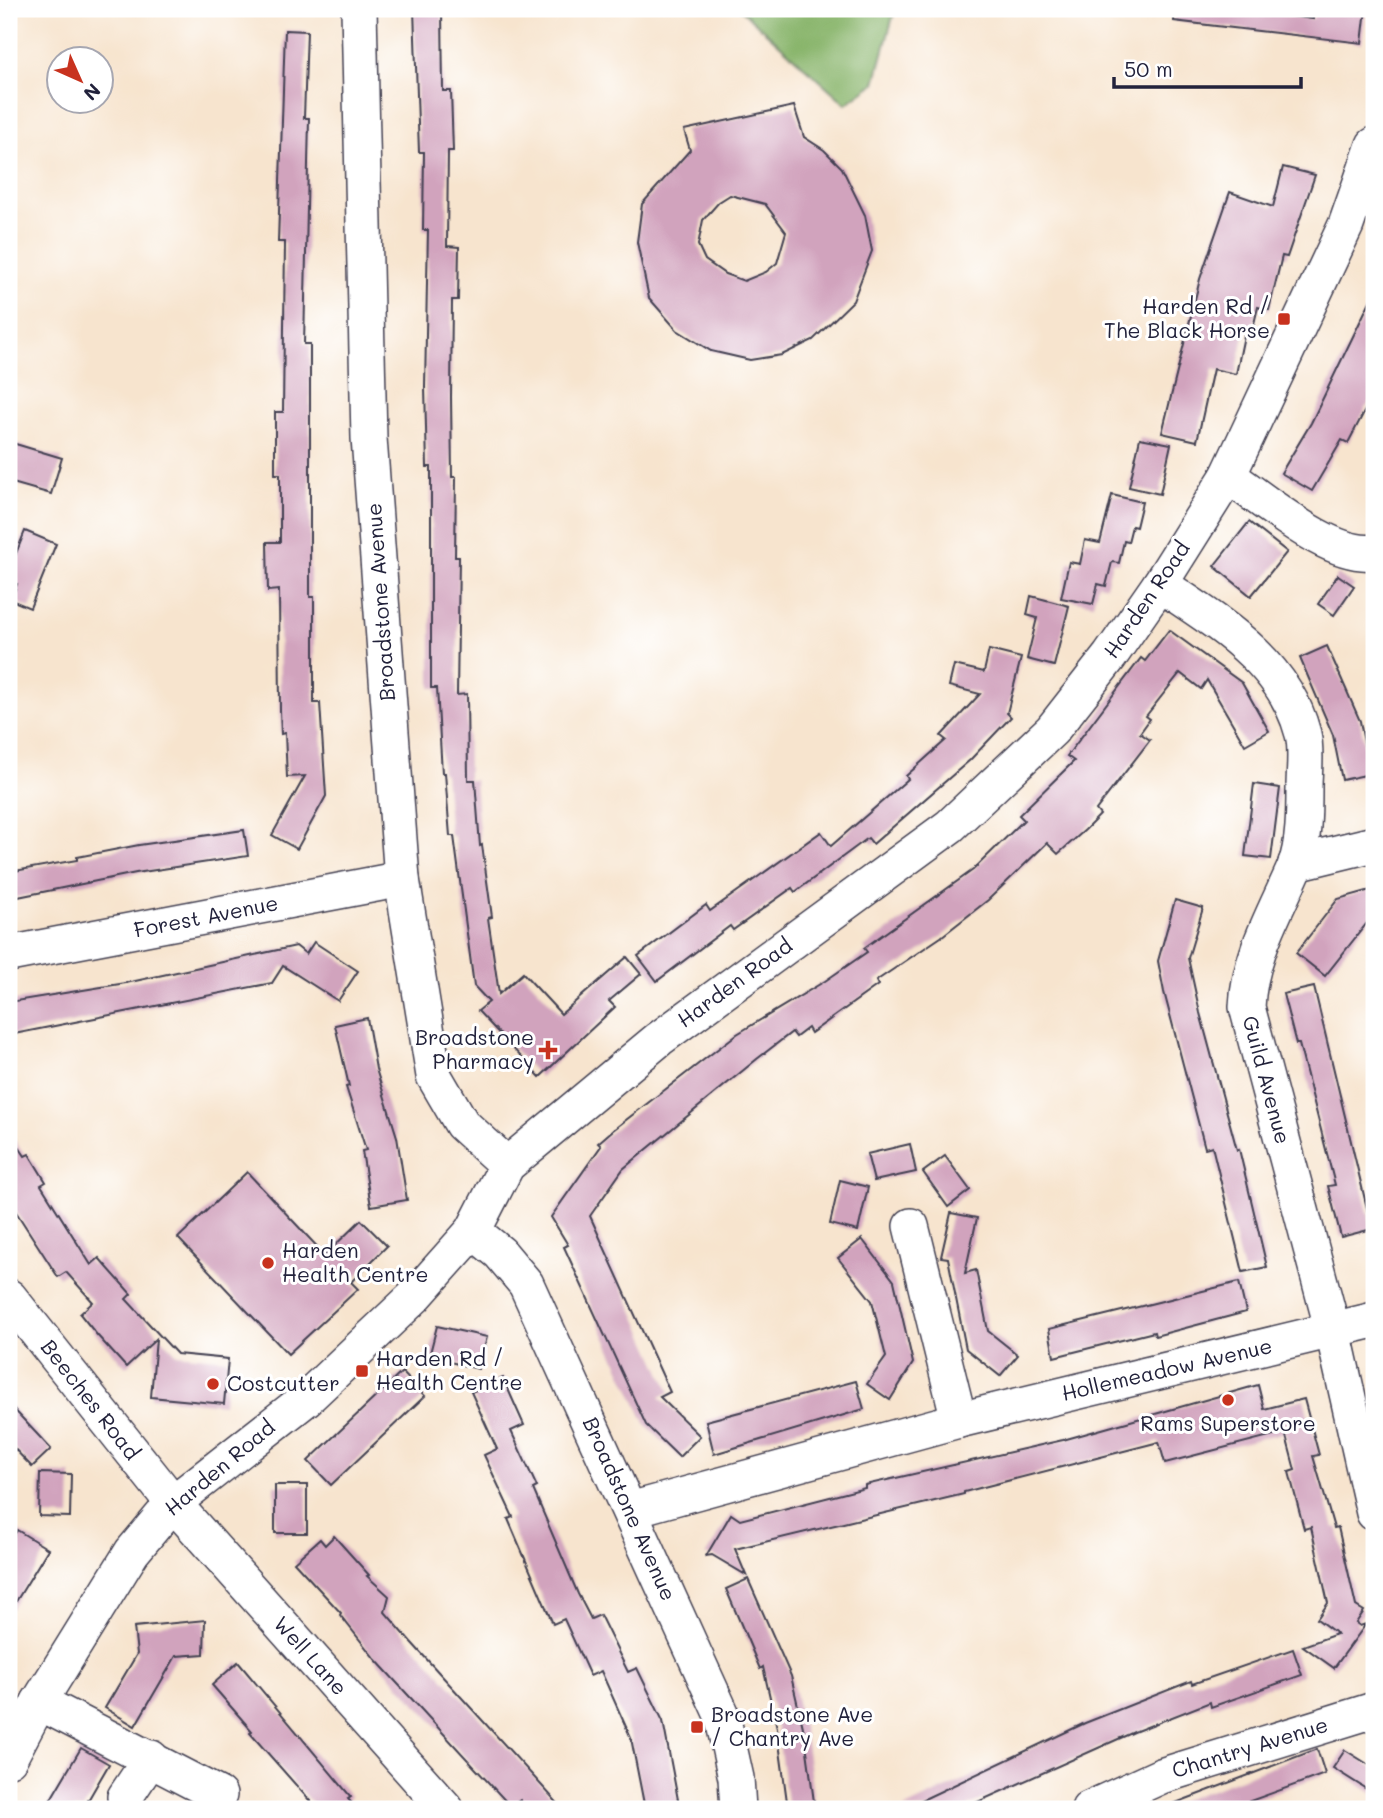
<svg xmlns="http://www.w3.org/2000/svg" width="1383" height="1818" font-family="Mali,sans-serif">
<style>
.forest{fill:#89b56c;stroke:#566c54;stroke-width:2}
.building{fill:#d1a3bd;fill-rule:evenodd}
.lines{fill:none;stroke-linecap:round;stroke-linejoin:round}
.minor-casing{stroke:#423f51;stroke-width:38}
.minor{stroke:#fff;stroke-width:35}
.poi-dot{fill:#c8321e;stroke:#fff;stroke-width:2.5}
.labels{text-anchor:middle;stroke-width:6;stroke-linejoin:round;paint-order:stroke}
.poi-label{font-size:21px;fill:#22223b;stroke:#fff;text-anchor:start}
.street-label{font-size:21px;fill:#22223b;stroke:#fff}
</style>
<rect width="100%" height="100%" fill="#fff"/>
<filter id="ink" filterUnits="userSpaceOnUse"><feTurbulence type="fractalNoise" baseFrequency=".0143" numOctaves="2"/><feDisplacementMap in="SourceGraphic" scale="14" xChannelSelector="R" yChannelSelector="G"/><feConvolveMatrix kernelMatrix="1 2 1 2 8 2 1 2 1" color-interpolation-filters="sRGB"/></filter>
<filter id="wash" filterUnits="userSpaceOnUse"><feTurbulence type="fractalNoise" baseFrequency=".00686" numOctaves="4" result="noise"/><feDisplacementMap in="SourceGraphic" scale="28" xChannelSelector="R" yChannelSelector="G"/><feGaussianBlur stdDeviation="1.57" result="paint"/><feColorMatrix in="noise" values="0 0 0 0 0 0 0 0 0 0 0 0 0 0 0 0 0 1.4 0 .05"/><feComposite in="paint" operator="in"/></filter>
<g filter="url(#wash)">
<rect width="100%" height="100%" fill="#f7e4ce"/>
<!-- forest -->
<path class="forest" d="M 740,9 L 895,9 L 875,83 L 846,104 Z"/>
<g id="blocks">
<!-- building -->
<g class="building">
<path d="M 414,9 L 442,9 L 443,91 L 451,91 L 453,151 L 448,151 L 447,246 L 459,247 L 458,300 L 452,300 L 451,397 L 452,477 L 456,477 L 455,557 L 459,557 L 457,695 L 467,694 L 468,780 L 475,780 L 480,846 L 482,845 L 492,917 L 488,918 L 499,994 L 523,973 L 561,1014 L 627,957 L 641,974 L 609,1001 L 615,1007 L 540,1077 L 478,1011 L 489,1002 L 474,986 L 454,836 L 450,836 L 445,773 L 442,773 L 437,688 L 431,688 L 431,467 L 427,467 L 425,387 L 428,230 L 423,230 L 424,152 L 419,152 Z"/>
<path d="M 1175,9 L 1240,9 L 1313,19 L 1314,9 L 1366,9 L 1362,43 L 1174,21 Z"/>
<path d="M 285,30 L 307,31 L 304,118 L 309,118 L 304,344 L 310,344 L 310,597 L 314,597 L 314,703 L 320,703 L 326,796 L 297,849 L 272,835 L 305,776 L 287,777 L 285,733 L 281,734 L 280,710 L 279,590 L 268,591 L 267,542 L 280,542 L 280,474 L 275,474 L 275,412 L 283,412 L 285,242 L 278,242 Z"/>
<path d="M 794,106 L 804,137 L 824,150 L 842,168 L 865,215 L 872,251 L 853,301 L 813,340 L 782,355 L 750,360 L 711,351 L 677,330 L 649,298 L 637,242 L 642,204 L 690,150 L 684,130 ZM 730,195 L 765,204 L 786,232 L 777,263 L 766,272 L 744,281 L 725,274 L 705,260 L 698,245 L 703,220 L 719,202 Z"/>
<path d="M 1283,167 L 1315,175 L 1287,257 L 1282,256 L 1269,310 L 1258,307 L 1253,328 L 1246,326 L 1236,374 L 1213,369 L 1197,441 L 1162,433 L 1200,279 L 1230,192 L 1273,207 Z"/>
<path d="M 1374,293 L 1374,393 L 1348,443 L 1342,440 L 1312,491 L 1281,473 L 1311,423 Z"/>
<path d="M 1140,438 L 1171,444 L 1160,494 L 1129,487 Z"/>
<path d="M 9,442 L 62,458 L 51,494 L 9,482 Z"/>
<path d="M 1112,495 L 1142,502 L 1136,527 L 1132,526 L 1128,542 L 1124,541 L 1119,563 L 1112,562 L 1106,586 L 1098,584 L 1093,604 L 1061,598 L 1069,562 L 1080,564 L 1085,540 L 1100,543 Z"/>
<path d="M 1249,522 L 1287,552 L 1251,596 L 1214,566 Z"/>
<path d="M 25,531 L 56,544 L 30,608 L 11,600 L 17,584 L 9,581 L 9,571 Z"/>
<path d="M 1338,575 L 1354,586 L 1334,615 L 1318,604 Z"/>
<path d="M 1031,596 L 1069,606 L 1054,666 L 1027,659 L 1037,618 L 1027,615 Z"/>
<path d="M 1169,630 L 1242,683 L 1269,731 L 1245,745 L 1207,680 L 1201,689 L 1180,673 L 1146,716 L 1150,719 L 1140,733 L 1150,740 L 1096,810 L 1100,815 L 1085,830 L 1058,854 L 1047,843 L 988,900 L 941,937 L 876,981 L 878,985 L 811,1033 L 808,1028 L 796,1037 L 792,1032 L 757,1059 L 623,1169 L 590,1216 L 670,1392 L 660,1397 L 700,1436 L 679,1457 L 646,1425 L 564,1247 L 568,1245 L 551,1217 L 601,1146 L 598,1143 L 613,1130 L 737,1034 L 825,981 L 867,952 L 864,948 L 973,870 L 1024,820 L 1019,815 L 1074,761 L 1067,756 L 1141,658 L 1145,661 Z"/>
<path d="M 1327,646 L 1360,721 L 1370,774 L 1342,780 L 1333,735 L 1300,658 Z"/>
<path d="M 989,650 L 1021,658 L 1007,713 L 1011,717 L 970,760 L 873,844 L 868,838 L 795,892 L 792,888 L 733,930 L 730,926 L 657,981 L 638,956 L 706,905 L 710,911 L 821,832 L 831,846 L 908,779 L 906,776 L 946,740 L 941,736 L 980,694 L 949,686 L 954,665 L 984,672 Z"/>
<path d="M 1254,784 L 1280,788 L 1271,859 L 1245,856 Z"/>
<path d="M 244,830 L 248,856 L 136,873 L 13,898 L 9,872 L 77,860 L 77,857 L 139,845 Z"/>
<path d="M 1374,889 L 1374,914 L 1325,976 L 1296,953 L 1338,899 Z"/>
<path d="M 1175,900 L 1203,908 L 1188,958 L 1200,1013 L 1237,1150 L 1239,1149 L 1267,1267 L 1243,1272 L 1212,1146 L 1205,1148 L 1164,992 L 1158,961 Z"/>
<path d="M 314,942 L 358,971 L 338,1001 L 283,966 L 272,983 L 9,1035 L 9,1002 L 126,983 L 296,946 L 306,954 Z"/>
<path d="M 1314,987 L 1372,1229 L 1341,1237 L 1328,1186 L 1335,1185 L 1299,1044 L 1296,1044 L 1283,994 Z"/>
<path d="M 367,1018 L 376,1069 L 397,1137 L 407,1200 L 371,1206 L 362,1151 L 366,1150 L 346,1087 L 349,1086 L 335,1025 Z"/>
<path d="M 9,1132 L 25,1156 L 29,1154 L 46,1182 L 41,1185 L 91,1265 L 99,1258 L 131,1294 L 126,1299 L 177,1354 L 228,1359 L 224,1404 L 151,1397 L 156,1339 L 126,1367 L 97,1335 L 80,1314 L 93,1302 L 66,1272 L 58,1277 L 9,1201 Z"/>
<path d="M 910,1144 L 916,1172 L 874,1181 L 867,1154 Z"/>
<path d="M 945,1156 L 970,1190 L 948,1207 L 923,1172 Z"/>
<path d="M 247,1172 L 325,1255 L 361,1220 L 387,1246 L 351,1282 L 358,1289 L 288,1354 L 178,1238 Z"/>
<path d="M 840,1180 L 868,1187 L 858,1231 L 830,1224 Z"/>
<path d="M 951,1213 L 977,1218 L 965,1273 L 976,1270 L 988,1331 L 1018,1355 L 1000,1376 L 966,1349 L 948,1258 L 941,1257 Z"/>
<path d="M 862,1239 L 894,1281 L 913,1363 L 890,1400 L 867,1384 L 886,1357 L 872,1301 L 838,1258 Z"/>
<path d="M 1239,1282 L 1246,1312 L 1155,1336 L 1154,1332 L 1054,1357 L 1049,1329 Z"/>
<path d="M 437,1326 L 487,1337 L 479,1369 L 429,1357 Z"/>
<path d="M 402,1372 L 425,1396 L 331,1485 L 308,1461 Z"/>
<path d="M 503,1378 L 524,1425 L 511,1431 L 537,1487 L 533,1489 L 578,1594 L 591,1619 L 600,1615 L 628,1672 L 637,1668 L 663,1721 L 679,1805 L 670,1806 L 671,1809 L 645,1809 L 631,1738 L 601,1671 L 590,1676 L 564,1619 L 553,1624 L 508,1519 L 513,1517 L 484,1455 L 497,1449 L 471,1392 Z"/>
<path d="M 856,1381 L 864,1409 L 714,1454 L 706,1421 Z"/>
<path d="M 1258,1385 L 1264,1409 L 1304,1399 L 1319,1455 L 1313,1456 L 1334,1528 L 1338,1527 L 1356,1606 L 1364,1611 L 1356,1623 L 1360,1626 L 1366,1624 L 1334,1668 L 1303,1646 L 1337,1634 L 1317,1619 L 1328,1603 L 1311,1527 L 1304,1529 L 1289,1472 L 1295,1470 L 1285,1432 L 1165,1463 L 1159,1442 L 964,1492 L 964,1494 L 735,1549 L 746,1575 L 712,1555 L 706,1556 L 731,1514 L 740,1520 L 865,1488 L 865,1485 L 1063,1440 Z"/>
<path d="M 9,1404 L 51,1449 L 32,1467 L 9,1443 Z"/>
<path d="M 40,1473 L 71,1474 L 70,1517 L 39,1516 Z"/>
<rect x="275" y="1485" width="32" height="48"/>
<path d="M 17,1530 L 48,1549 L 9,1613 L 9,1544 Z"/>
<path d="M 334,1536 L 369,1575 L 367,1576 L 389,1596 L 385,1612 L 411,1642 L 563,1809 L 528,1809 L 520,1800 L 511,1807 L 375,1659 L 340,1615 L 341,1613 L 294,1562 L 320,1539 L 325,1545 Z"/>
<path d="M 748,1579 L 791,1676 L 805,1736 L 815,1809 L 788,1809 L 777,1728 L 763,1667 L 760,1669 L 726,1589 Z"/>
<path d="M 205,1620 L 204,1654 L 176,1656 L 135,1726 L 105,1708 L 137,1654 L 134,1627 Z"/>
<path d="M 1293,1649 L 1302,1675 L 1211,1707 L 1210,1702 L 1134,1732 L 962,1809 L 903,1809 L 1085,1723 L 1191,1681 L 1192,1684 Z"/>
<path d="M 238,1662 L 351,1797 L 348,1799 L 357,1809 L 317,1809 L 250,1733 L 252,1731 L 212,1685 Z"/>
<path d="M 81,1748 L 109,1764 L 83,1809 L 45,1809 Z"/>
<path d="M 1317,1749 L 1325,1774 L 1228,1809 L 1160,1809 Z"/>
<path d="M 1345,1750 L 1374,1768 L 1374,1794 L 1333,1768 Z"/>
</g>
</g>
</g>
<g filter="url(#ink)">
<use href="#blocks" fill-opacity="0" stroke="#423f51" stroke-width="2"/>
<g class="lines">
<defs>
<g id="minor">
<path d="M 359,9 L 369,438 L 402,879 L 434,1076 L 462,1124 L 507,1165"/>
<path d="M 1228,476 C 1265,500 1329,558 1374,552"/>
<path d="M 1160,584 C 1219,624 1284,661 1303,734 C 1307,750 1304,771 1304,788 C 1304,812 1304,844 1295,867 C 1275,913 1249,956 1247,1007 L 1333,1331 L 1374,1513"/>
<path d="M 1296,863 L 1374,844"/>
<path d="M 9,954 L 402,879"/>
<path d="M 911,1226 L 959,1420"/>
<path d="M 473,1231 L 500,1253 L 526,1284 L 722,1715 L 736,1778 L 738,1809"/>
<path d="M 9,1297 L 173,1503 L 446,1809"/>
<path d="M 630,1510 L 959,1420 L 1374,1320"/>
<path d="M 39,1702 L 219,1795"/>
<path d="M 9,1759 L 39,1702 L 132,1552 L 173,1503 L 307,1398 L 414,1297 L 473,1231 L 507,1165 L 659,1039 L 950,826 L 1052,730 L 1110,656 L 1160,584 L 1228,476 L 1346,225 L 1374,145"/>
<path d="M 125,1797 L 151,1758"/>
<path d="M 1089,1809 L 1161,1776 L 1374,1710"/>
</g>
</defs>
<!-- minor casing -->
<use href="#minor" class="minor-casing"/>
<!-- minor -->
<use href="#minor" class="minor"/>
</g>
</g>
<!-- markers -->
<g class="poi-dot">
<rect x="1277" y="312" width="14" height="14" rx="3.5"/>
<path d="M544.5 1039.5h7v7h7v7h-7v7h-7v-7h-7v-7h7z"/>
<circle cx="268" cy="1263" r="7"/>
<rect x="355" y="1364" width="14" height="14" rx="3.5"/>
<circle cx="213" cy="1384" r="7"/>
<circle cx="1228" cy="1400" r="7"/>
<rect x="690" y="1720" width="14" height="14" rx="3.5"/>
</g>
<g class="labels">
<!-- poi labels -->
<g class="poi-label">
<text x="1270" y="314" text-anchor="end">Harden Rd /<tspan x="1270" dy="24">The Black Horse</tspan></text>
<text x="534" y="1045" text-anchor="end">Broadstone<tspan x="534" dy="24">Pharmacy</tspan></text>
<text x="282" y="1258">Harden<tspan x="282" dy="24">Health Centre</tspan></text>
<text x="376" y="1366">Harden Rd /<tspan x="376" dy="24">Health Centre</tspan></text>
<text x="227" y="1391">Costcutter</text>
<text x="1228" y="1431" text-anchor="middle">Rams Superstore</text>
<text x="711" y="1722">Broadstone Ave<tspan x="711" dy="24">/ Chantry Ave</tspan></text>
</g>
<!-- street labels -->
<g class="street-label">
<text transform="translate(1147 600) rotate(-56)" y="7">Harden Road</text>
<text transform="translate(381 602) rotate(-94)" y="7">Broadstone Avenue</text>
<text transform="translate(206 917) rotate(-11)" y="7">Forest Avenue</text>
<text transform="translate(735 983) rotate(-36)" y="7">Harden Road</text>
<text transform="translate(1266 1080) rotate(75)" y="7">Guild Avenue</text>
<text transform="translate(1167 1370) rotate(-13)" y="7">Hollemeadow Avenue</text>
<text transform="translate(90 1400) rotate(52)" y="7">Beeches Road</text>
<text transform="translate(220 1468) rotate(-40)" y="7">Harden Road</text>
<text transform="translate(629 1509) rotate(66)" y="7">Broadstone Avenue</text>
<text transform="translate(310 1656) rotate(48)" y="7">Well Lane</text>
<text transform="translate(1250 1748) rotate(-17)" y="7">Chantry Avenue</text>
</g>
</g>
<!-- margin -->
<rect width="1383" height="1818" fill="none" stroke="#fff" stroke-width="35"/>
<!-- north arrow -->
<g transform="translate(80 80) rotate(135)"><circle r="33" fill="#ffffff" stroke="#a7a7b1" stroke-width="2"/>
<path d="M0-5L12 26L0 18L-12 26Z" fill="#c8321e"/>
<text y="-10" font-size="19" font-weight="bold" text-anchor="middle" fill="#22223b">N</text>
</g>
<!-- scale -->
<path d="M1114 77v10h187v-10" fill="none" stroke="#22223b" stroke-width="3.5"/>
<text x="1124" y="77" font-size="21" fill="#22223b" stroke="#ffffff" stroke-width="5" paint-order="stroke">50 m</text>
</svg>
